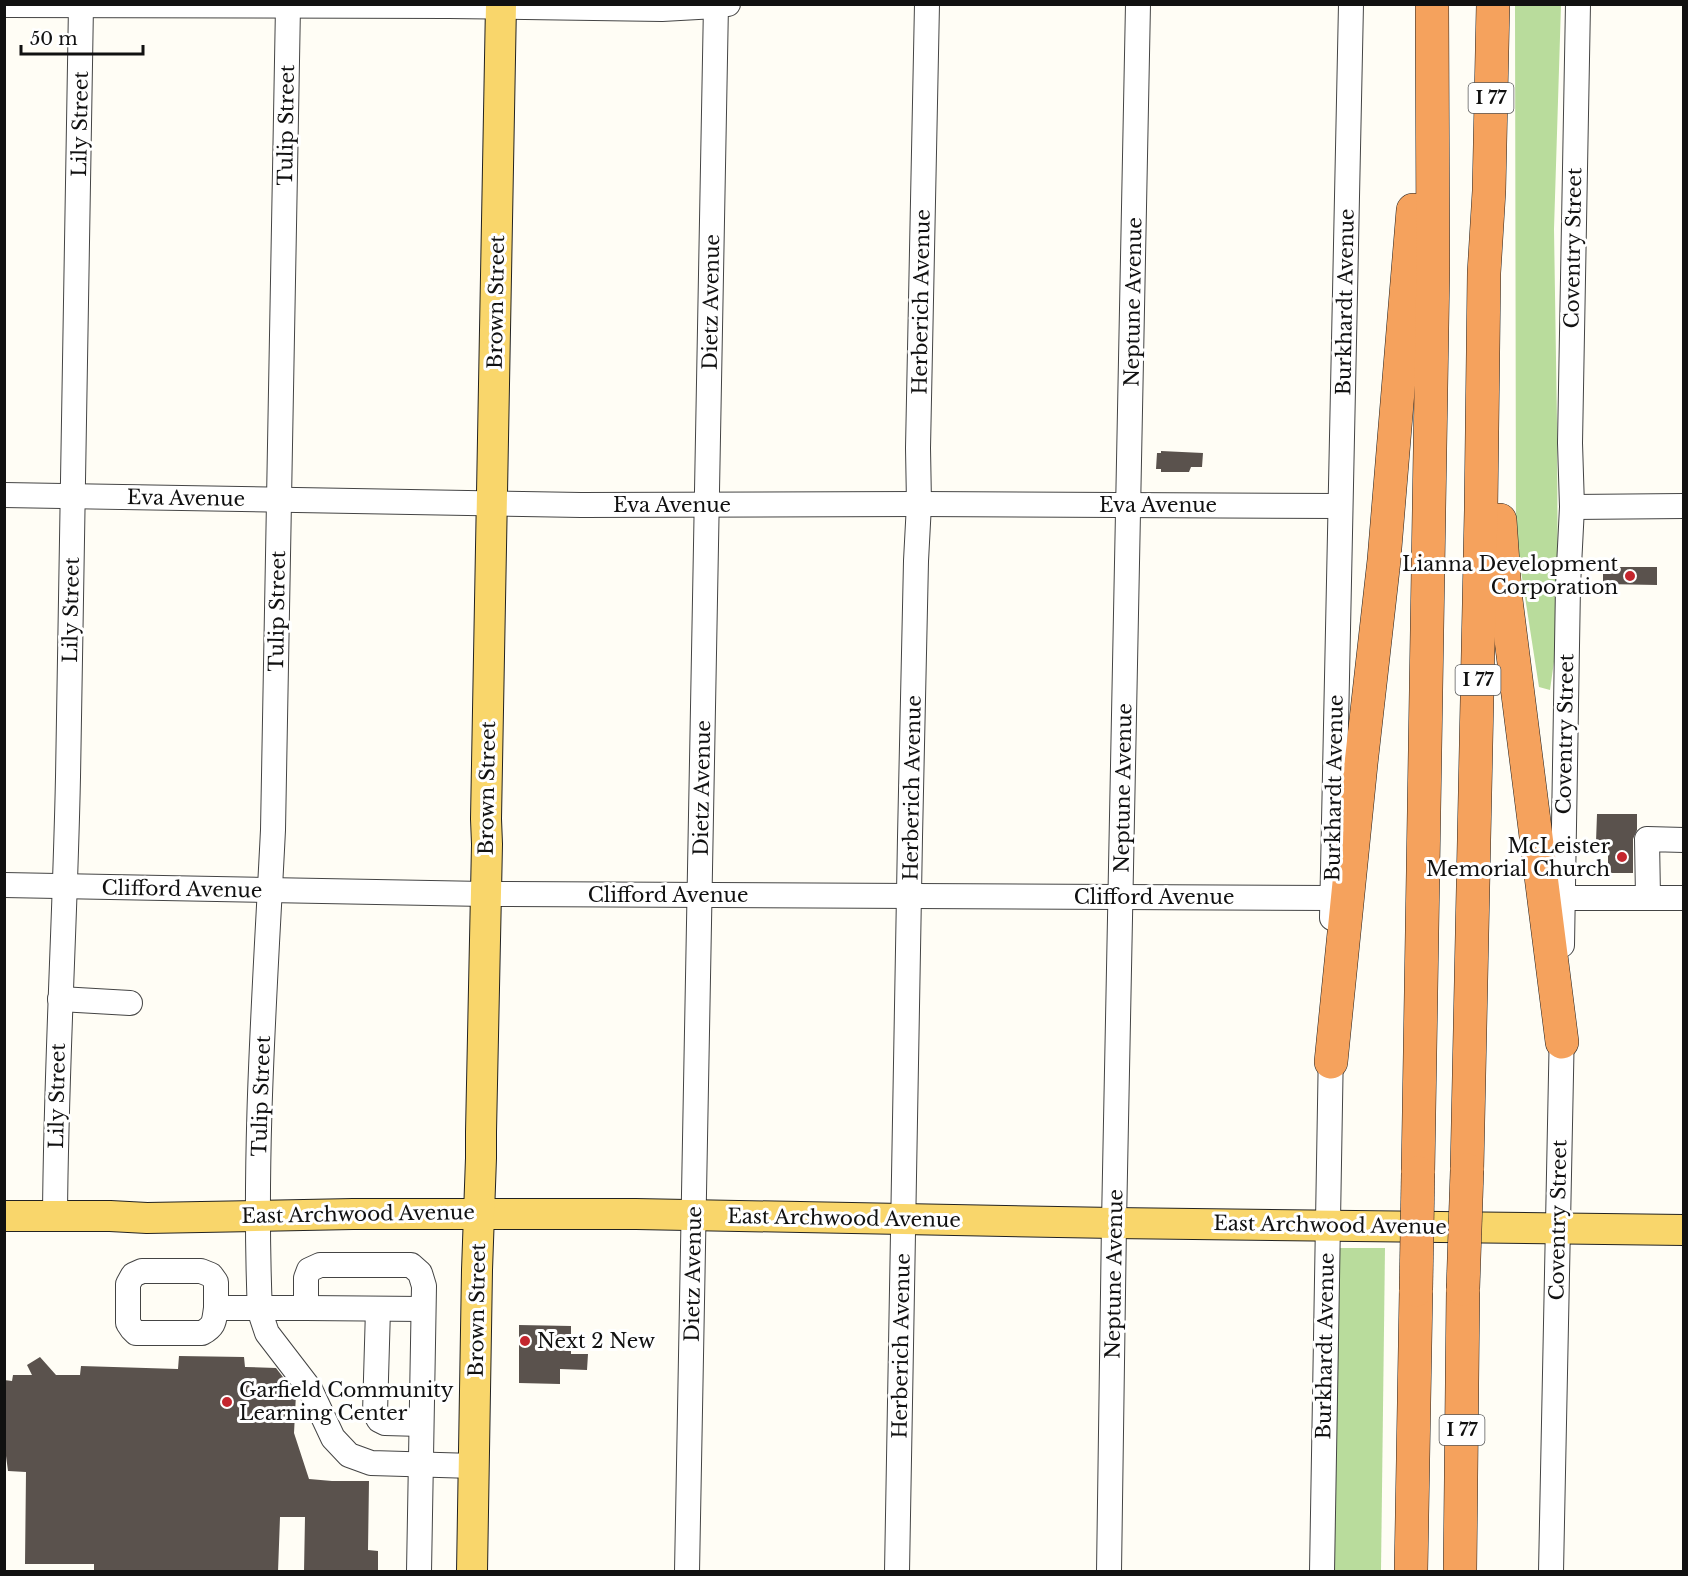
<svg xmlns="http://www.w3.org/2000/svg" width="1688" height="1576" font-family="'Libre Baskerville',serif">
<style>
.forest{fill:#b9dc9c}
.building{fill:#5a524d}
.lines{fill:none;stroke-linecap:round;stroke-linejoin:round}
.minor-casing{stroke:#444;stroke-width:26}
.major-casing{stroke:#222;stroke-width:32}
.highway-casing{stroke:#222;stroke-width:34}
.minor{stroke:#fff;stroke-width:24}
.major{stroke:#f9d66b;stroke-width:30}
.highway{stroke:#f5a25d;stroke-width:33}
.highway-bridge-casing{stroke:#222;stroke-width:34;stroke-linecap:butt}
.highway-bridge{stroke:#f5a25d;stroke-width:33}
.poi-dot{fill:#c4262e;stroke:#fff;stroke-width:2}
.labels{text-anchor:middle;stroke-width:6;stroke-linejoin:round;paint-order:stroke}
.shield{fill:#fff;stroke:#585858;stroke-width:1.5}
.shield-label{font-size:18px;font-weight:bold;fill:#111}
.street-label{font-size:20px;fill:#111;stroke:#fff}
.poi-label{font-size:20px;fill:#111;stroke:#fff;text-anchor:end}
</style>
<rect width="100%" height="100%" fill="#fffdf5"/>
<!-- forest -->
<g class="forest">
<path d="M 1515,5 L 1561,5 L 1554,229 L 1557,423 L 1558,633 L 1550,690 L 1539,687 L 1516,539 Z"/>
<path d="M 1338,1248 L 1385,1248 L 1381,1571 L 1328,1572 Z"/>
</g>
<!-- building -->
<g class="building">
<path d="M 1161,451 L 1203,453 L 1202,467 L 1191,467 L 1189,472 L 1161,472 L 1161,469 L 1156,469 L 1157,453 L 1161,453 Z"/>
<path d="M 1603,567 L 1657,567 L 1657,585 L 1603,584 Z"/>
<path d="M 1597,814 L 1637,814 L 1637,830 L 1633,839 L 1633,873 L 1608,873 L 1608,842 L 1596,842 Z"/>
<path d="M 519,1325 L 571,1326 L 571,1354 L 588,1354 L 587,1370 L 560,1369 L 560,1384 L 519,1383 Z"/>
<path d="M 179,1356 L 244,1357 L 245,1367 L 276,1368 L 296,1394 L 294,1433 L 309,1479 L 332,1481 L 369,1481 L 368,1550 L 378,1551 L 378,1572 L 304,1572 L 305,1517 L 280,1517 L 278,1572 L 94,1572 L 94,1564 L 25,1564 L 26,1472 L 8,1471 L 6,1456 L 4,1456 L 4,1380 L 12,1381 L 13,1375 L 32,1375 L 27,1365 L 40,1357 L 56,1375 L 80,1375 L 81,1366 L 178,1369 Z"/>
</g>
<g class="lines">
<defs>
<g id="minor">
<path d="M 4,5 L 449,6 L 662,9 L 716,6 L 728,4"/>
<path d="M 288,6 L 273,830 C 265,990 253,1151 260,1312 L 267,1333 L 310,1389 L 333,1438 L 349,1455 L 371,1463 L 474,1466"/>
<path d="M 4,495 L 581,505 L 919,504 L 1340,506"/>
<path d="M 1572,507 L 1684,506"/>
<path d="M 4,885 L 485,894 L 1332,898"/>
<path d="M 1648,897 L 1647,839 L 1684,840"/>
<path d="M 1562,898 L 1684,898"/>
<path d="M 1332,918 L 1351,4"/>
<path d="M 1562,945 L 1568,586 L 1572,507 L 1570,443 L 1578,4"/>
<path d="M 60,999 L 130,1003"/>
<path d="M 55,1215 C 56,1069 65,923 68,777 L 81,5"/>
<path d="M 216,1308 C 214,1321 215,1326 202,1333 L 136,1333 L 132,1329 L 128,1323 L 128,1284 L 133,1275 L 142,1271 L 201,1271 L 211,1275 L 216,1282 L 216,1308 L 306,1308 L 306,1278 L 309,1270 L 320,1265 L 411,1265 L 420,1273 L 424,1286 L 419,1572"/>
<path d="M 306,1308 L 423,1309"/>
<path d="M 378,1309 L 375,1413 L 379,1420 L 385,1423 L 421,1424"/>
<path d="M 687,1572 L 716,4"/>
<path d="M 897,1572 L 910,837 L 916,561 L 919,504 L 918,448 L 927,4"/>
<path d="M 1109,1572 L 1114,1223 L 1138,4"/>
<path d="M 1322,1572 L 1331,1046"/>
<path d="M 1551,1572 L 1562,1025"/>
</g>
<g id="major">
<path d="M 4,1216 L 110,1216 L 147,1218 L 353,1214 L 636,1214 L 1114,1223 L 1684,1230"/>
<path d="M 472,1572 L 477,1270 L 481,1158 L 481,1132 L 487,844 L 486,819 L 501,4"/>
</g>
<g id="highway">
<path d="M 1500,520 L 1505,592 L 1562,1042"/>
<path d="M 1331,1062 L 1361,764 L 1384,560 L 1413,210"/>
<path d="M 1467,1170 L 1481,510 L 1484,273 L 1489,191 L 1493,4"/>
<path d="M 1418,1173 L 1433,268 L 1432,4"/>
<path d="M 1411,1572 L 1416,1290"/>
<path d="M 1460,1572 L 1463,1289"/>
</g>
</defs>
<!-- minor casing -->
<use href="#minor" class="minor-casing"/>
<!-- major casing -->
<use href="#major" class="major-casing"/>
<!-- highway casing -->
<use href="#highway" class="highway-casing"/>
<!-- minor -->
<use href="#minor" class="minor"/>
<!-- major -->
<use href="#major" class="major"/>
<!-- highway -->
<use href="#highway" class="highway"/>
<defs>
<g id="highway-bridge">
<path d="M 1463,1289 L 1467,1170"/>
<path d="M 1416,1290 L 1418,1173"/>
</g>
</defs>
<!-- highway-bridge casing -->
<use href="#highway-bridge" class="highway-bridge-casing"/>
<!-- highway-bridge -->
<use href="#highway-bridge" class="highway-bridge"/>
</g>
<!-- markers -->
<g class="poi-dot">
<circle cx="1630" cy="576" r="6"/>
<circle cx="1622" cy="857" r="6"/>
<circle cx="525" cy="1341" r="6"/>
<circle cx="227" cy="1402" r="6"/>
</g>
<g class="labels">
<!-- shield labels -->
<g class="shield">
<rect x="1468.5" y="83" width="45" height="30" rx="4.5"/>
<rect x="1455.5" y="665" width="45" height="30" rx="4.5"/>
<rect x="1439.5" y="1415" width="45" height="30" rx="4.5"/>
</g>
<g class="shield-label">
<text x="1491" y="104">I 77</text>
<text x="1478" y="686">I 77</text>
<text x="1462" y="1436">I 77</text>
</g>
<!-- street labels -->
<g class="street-label">
<text transform="translate(80 124) rotate(-89)" y="7">Lily Street</text>
<text transform="translate(286 125) rotate(-89)" y="7">Tulip Street</text>
<text transform="translate(1573 248) rotate(-89)" y="7">Coventry Street</text>
<text transform="translate(496 302) rotate(-89)" y="7">Brown Street</text>
<text transform="translate(711 302) rotate(-89)" y="7">Dietz Avenue</text>
<text transform="translate(921 302) rotate(-89)" y="7">Herberich Avenue</text>
<text transform="translate(1133 302) rotate(-89)" y="7">Neptune Avenue</text>
<text transform="translate(1345 302) rotate(-89)" y="7">Burkhardt Avenue</text>
<text transform="translate(186 498) rotate(1)" y="7">Eva Avenue</text>
<text x="672" y="512">Eva Avenue</text>
<text x="1158" y="512">Eva Avenue</text>
<text transform="translate(71 610) rotate(-89)" y="7">Lily Street</text>
<text transform="translate(277 611) rotate(-89)" y="7">Tulip Street</text>
<text transform="translate(1565 734) rotate(-89)" y="7">Coventry Street</text>
<text transform="translate(487 788) rotate(-89)" y="7">Brown Street</text>
<text transform="translate(702 788) rotate(-89)" y="7">Dietz Avenue</text>
<text transform="translate(912 788) rotate(-89)" y="7">Herberich Avenue</text>
<text transform="translate(1123 788) rotate(-89)" y="7">Neptune Avenue</text>
<text transform="translate(1334 788) rotate(-89)" y="7">Burkhardt Avenue</text>
<text transform="translate(182 889) rotate(1)" y="7">Clifford Avenue</text>
<text x="668" y="902">Clifford Avenue</text>
<text x="1154" y="904">Clifford Avenue</text>
<text transform="translate(57 1096) rotate(-89)" y="7">Lily Street</text>
<text transform="translate(261 1096) rotate(-88)" y="7">Tulip Street</text>
<text transform="translate(358 1214) rotate(-1)" y="7">East Archwood Avenue</text>
<text transform="translate(844 1218) rotate(1)" y="7">East Archwood Avenue</text>
<text transform="translate(1558 1220) rotate(-89)" y="7">Coventry Street</text>
<text transform="translate(1330 1225) rotate(1)" y="7">East Archwood Avenue</text>
<text transform="translate(693 1274) rotate(-89)" y="7">Dietz Avenue</text>
<text transform="translate(1114 1274) rotate(-89)" y="7">Neptune Avenue</text>
<text transform="translate(477 1310) rotate(-89)" y="7">Brown Street</text>
<text transform="translate(901 1346) rotate(-89)" y="7">Herberich Avenue</text>
<text transform="translate(1325 1346) rotate(-89)" y="7">Burkhardt Avenue</text>
</g>
<!-- poi labels -->
<g class="poi-label">
<text x="1618" y="571">Lianna Development<tspan x="1618" dy="23">Corporation</tspan></text>
<text x="1610" y="853">McLeister<tspan x="1610" dy="23">Memorial Church</tspan></text>
<text x="537" y="1348" text-anchor="start">Next 2 New</text>
<text x="239" y="1397" text-anchor="start">Garfield Community<tspan x="239" dy="23">Learning Center</tspan></text>
</g>
</g>
<!-- border -->
<rect width="1688" height="1576" fill="none" stroke="#111111" stroke-width="12"/>
<!-- scale -->
<path d="M21 45v9h122v-9" fill="none" stroke="#111111" stroke-width="3"/>
<text x="30" y="45" font-size="18" fill="#111111" stroke="#ffffff" stroke-width="4.5" paint-order="stroke">50 m</text>
</svg>
